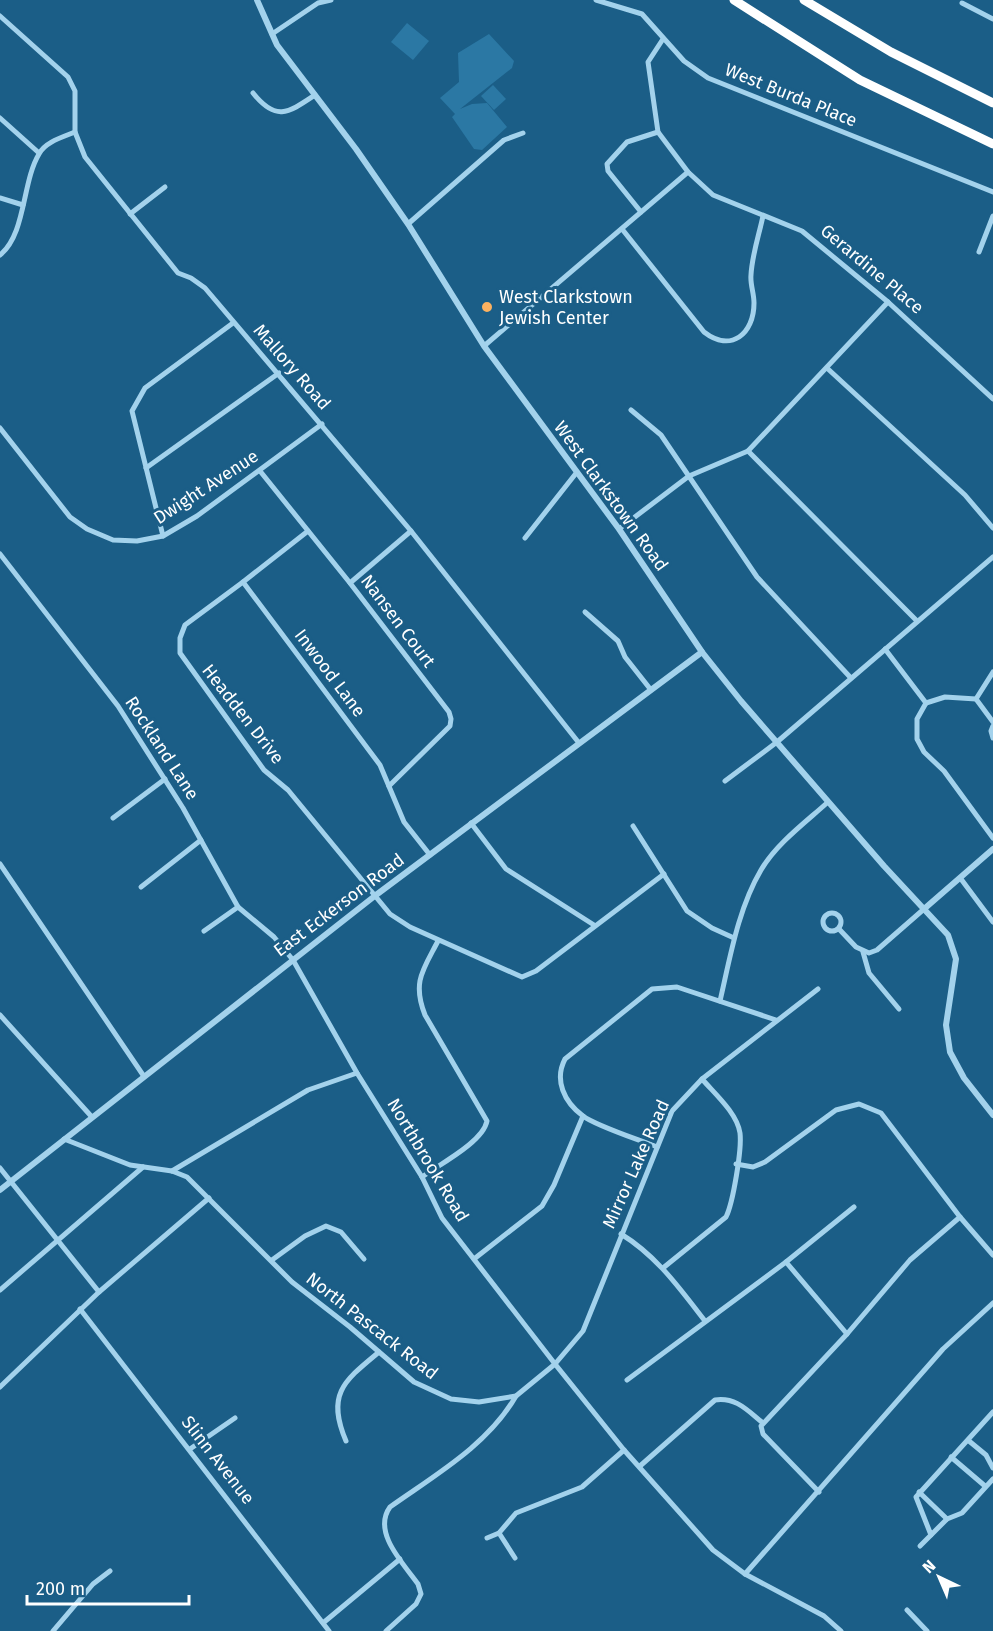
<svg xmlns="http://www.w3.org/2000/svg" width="993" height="1631" font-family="'Fira Sans',sans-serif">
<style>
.green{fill:#2b78a4}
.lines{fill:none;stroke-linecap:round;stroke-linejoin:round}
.minor{stroke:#a3d2ec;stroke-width:5}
.tertiary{stroke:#a3d2ec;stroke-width:6}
.motorway{stroke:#fff;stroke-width:9}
.poi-dot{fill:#fdb260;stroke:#1b5e87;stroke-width:2}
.labels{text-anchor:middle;stroke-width:6;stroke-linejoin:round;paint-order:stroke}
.street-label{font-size:18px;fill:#fff;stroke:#1b5e87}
.poi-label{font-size:18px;fill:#fff;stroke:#1b5e87;text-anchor:start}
</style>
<rect width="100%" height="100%" fill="#1b5e87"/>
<!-- green -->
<g class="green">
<path d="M 407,23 L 429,41 L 413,60 L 391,42 Z"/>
<path d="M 489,34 L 514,61 L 512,68 L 460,109 L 472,104 L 487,103 L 507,127 L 482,150 L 474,149 L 452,117 L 455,114 L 440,98 L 459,82 L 458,53 Z"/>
<path d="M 493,85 L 506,99 L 494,110 L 481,96 Z"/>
</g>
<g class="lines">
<!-- minor -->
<g class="minor">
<path d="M 596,0 L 642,14 L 684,61 L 708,78 L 993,192"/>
<path d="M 962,3 L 993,19"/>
<path d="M 0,16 L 68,77 L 75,91 L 75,132 L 85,157 L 178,273 L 191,278 L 205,288 L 411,531 L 579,743"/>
<path d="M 272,34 L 318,3 L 331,0"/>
<path d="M 663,39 L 648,62 L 658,132 L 688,172 L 713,195 L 802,231 L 888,302 L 993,399"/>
<path d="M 253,93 C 276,122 288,113 315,95"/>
<path d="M 0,118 L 39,153"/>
<path d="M 0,198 L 23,205"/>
<path d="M 641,212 L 608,171 L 607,164 L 627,142 L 658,132"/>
<path d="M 130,214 L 165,187"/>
<path d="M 408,224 L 504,140 L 523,133"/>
<path d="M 622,229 L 704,332 C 731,353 754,334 754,303 C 754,293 750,284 751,275 C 752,255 759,235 763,216"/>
<path d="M 979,252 L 993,216"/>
<path d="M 0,255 C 26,234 22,182 39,154 C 45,142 63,137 75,132"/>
<path d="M 484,346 L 688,172"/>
<path d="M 828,369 L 965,495 L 993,528"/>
<path d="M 631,410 L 661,435 L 757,577 L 850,677"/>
<path d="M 0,428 L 70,517 L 87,529 L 113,540 L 137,541 L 163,536 L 197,516 L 322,424"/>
<path d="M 748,451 L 916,620"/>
<path d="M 146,468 L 279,373"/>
<path d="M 260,471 L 350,583 L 449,712 L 451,719 L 450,726 L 389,786"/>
<path d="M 619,529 L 689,476 L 748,451 L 888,302"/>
<path d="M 308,531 L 243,582 L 380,765 L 404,822 L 430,855"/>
<path d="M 163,536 L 132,411 L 145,388 L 233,323"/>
<path d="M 525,538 L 577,472"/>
<path d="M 0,554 L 118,706 L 183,808 L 238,907 L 274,937 L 293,960 L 357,1073 L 422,1177 L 442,1218 L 555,1364 L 624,1450 L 713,1550 L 745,1574 L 824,1616 L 841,1631"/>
<path d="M 243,582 L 185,625 L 180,638 L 180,653 L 264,770 L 288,790 L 390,914 L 410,927 L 522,977 L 536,971 L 664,874"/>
<path d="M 350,583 L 411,531"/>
<path d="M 585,612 L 618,641 L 625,657 L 651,690"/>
<path d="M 885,649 L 926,703"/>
<path d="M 976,699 L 993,722"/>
<path d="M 926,703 L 917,719 L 917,739 L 924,752 L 944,771 L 993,838"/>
<path d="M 926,703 L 945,697 L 976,699 L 993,672"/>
<path d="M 993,726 L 991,731 L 993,738"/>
<path d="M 725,781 L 777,742 L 993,557"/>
<path d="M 113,818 L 165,779"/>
<path d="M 471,823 L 506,869 L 594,925"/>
<path d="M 633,826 L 687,911 L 712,928 L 734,938"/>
<path d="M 0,864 L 143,1075"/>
<path d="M 961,879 L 993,922"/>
<path d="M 141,887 L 201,840"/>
<circle cx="832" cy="922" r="9"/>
<path d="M 839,929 L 856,947 L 869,953 L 877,950 L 924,909"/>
<path d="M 204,931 L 238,907"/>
<path d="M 863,952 L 869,973 L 899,1009"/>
<path d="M 720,1001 C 730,958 738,909 761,870 C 777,843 806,822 828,802"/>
<path d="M 0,1015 L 91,1116"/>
<path d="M 64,1139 L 130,1165 L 172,1171 L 187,1177 L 292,1282 L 350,1327 L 414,1382 L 451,1399 L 479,1402 L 516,1396 L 555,1364 L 583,1331 L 672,1111 L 702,1079 L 818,989"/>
<path d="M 657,1147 C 640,1140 596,1126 583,1116 C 564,1102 554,1080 565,1059 L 652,989 L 677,987 L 776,1020"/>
<path d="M 736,1164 L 753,1167 L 765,1162 L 836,1110 L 859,1104 L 881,1113 L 960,1217 L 993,1255"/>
<path d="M 0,1168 L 99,1292"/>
<path d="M 172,1171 L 308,1090 L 357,1073"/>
<path d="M 422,1177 C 440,1164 483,1142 487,1121 L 425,1015 C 412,982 423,970 438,941"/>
<path d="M 621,1234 C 657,1256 680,1289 705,1321"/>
<path d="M 474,1259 L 542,1206 L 554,1185 L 583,1116"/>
<path d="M 272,1260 L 305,1236 L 326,1226 L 341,1232 L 364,1259"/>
<path d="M 786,1262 L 847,1334"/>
<path d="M 663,1268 L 726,1217 C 733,1203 742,1149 740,1133 C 737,1113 715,1094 702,1079"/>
<path d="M 0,1290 L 143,1167"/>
<path d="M 80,1309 L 329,1631"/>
<path d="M 627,1380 L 786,1262 L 854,1207"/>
<path d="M 0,1387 L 99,1292 L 209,1198"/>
<path d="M 993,1412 L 916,1497 L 931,1535 L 947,1519 L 962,1513 L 993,1479"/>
<path d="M 346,1441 C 326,1394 344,1381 379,1352"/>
<path d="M 969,1441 L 986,1455 L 993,1468"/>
<path d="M 190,1449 L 235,1418"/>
<path d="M 951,1457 L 985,1486"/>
<path d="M 640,1466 L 715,1400 C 736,1397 747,1410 763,1423"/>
<path d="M 819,1492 L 763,1434 L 761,1426 L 847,1334 L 910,1260 L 960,1217"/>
<path d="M 919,1492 L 947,1519"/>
<path d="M 499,1533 L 515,1558"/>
<path d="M 487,1538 L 499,1533 L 516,1513 L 582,1487 L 624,1450"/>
<path d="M 920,1546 L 931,1535"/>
<path d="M 745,1574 L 943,1349 L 993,1303"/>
<path d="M 907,1610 L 927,1631"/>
<path d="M 323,1623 L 400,1559"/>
<path d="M 53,1631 L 93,1584 L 110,1571"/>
<path d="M 386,1631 L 416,1604 L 421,1594 L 418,1584 C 403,1563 372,1532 390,1507 C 435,1475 488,1445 516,1396"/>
</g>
<!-- tertiary -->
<g class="tertiary">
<path d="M 257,0 L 277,45 L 356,149 L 408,224 L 484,346 L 619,529 L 702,652 L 741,701 L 884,866 L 948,935 L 956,959 L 946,1025 L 950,1052 L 964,1078 L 993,1115"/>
<path d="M 924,909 L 993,849"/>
<path d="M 0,1190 L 376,895 L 702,652"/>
</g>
<!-- motorway -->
<g class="motorway">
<path d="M 734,0 L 860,80 L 993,144"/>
<path d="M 804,0 L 891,52 L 993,103"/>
</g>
</g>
<!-- markers -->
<circle class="poi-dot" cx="487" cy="307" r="6"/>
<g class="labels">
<!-- street labels -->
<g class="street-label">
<text transform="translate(791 95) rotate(22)" y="6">West Burda Place</text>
<text transform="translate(872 269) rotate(40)" y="6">Gerardine Place</text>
<text transform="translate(292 367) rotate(49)" y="6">Mallory Road</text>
<text transform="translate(206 487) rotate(-33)" y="6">Dwight Avenue</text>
<text transform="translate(611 496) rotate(54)" y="6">West Clarkstown Road</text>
<text transform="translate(398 621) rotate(53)" y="6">Nansen Court</text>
<text transform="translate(330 673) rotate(53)" y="6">Inwood Lane</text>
<text transform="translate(243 714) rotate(52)" y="6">Headden Drive</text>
<text transform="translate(162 748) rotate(57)" y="6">Rockland Lane</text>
<text transform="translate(339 905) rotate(-37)" y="6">East Eckerson Road</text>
<text transform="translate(428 1160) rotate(59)" y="6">Northbrook Road</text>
<text transform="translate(636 1164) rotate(-66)" y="6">Mirror Lake Road</text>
<text transform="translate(372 1326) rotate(38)" y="6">North Pascack Road</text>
<text transform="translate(218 1460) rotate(52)" y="6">Slinn Avenue</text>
</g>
<!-- poi labels -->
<g class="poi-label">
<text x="499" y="303">West Clarkstown<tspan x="499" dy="21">Jewish Center</tspan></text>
</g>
</g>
<!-- north arrow -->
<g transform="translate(939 1577) rotate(316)" stroke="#1b5e87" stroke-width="4.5" paint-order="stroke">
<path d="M0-4.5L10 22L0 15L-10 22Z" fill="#ffffff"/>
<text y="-9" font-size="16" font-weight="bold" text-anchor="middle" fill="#ffffff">N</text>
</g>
<!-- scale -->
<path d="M27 1595v9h162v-9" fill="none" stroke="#ffffff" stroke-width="3"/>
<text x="36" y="1595" font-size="18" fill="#ffffff" stroke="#1b5e87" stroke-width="4.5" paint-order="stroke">200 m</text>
</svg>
